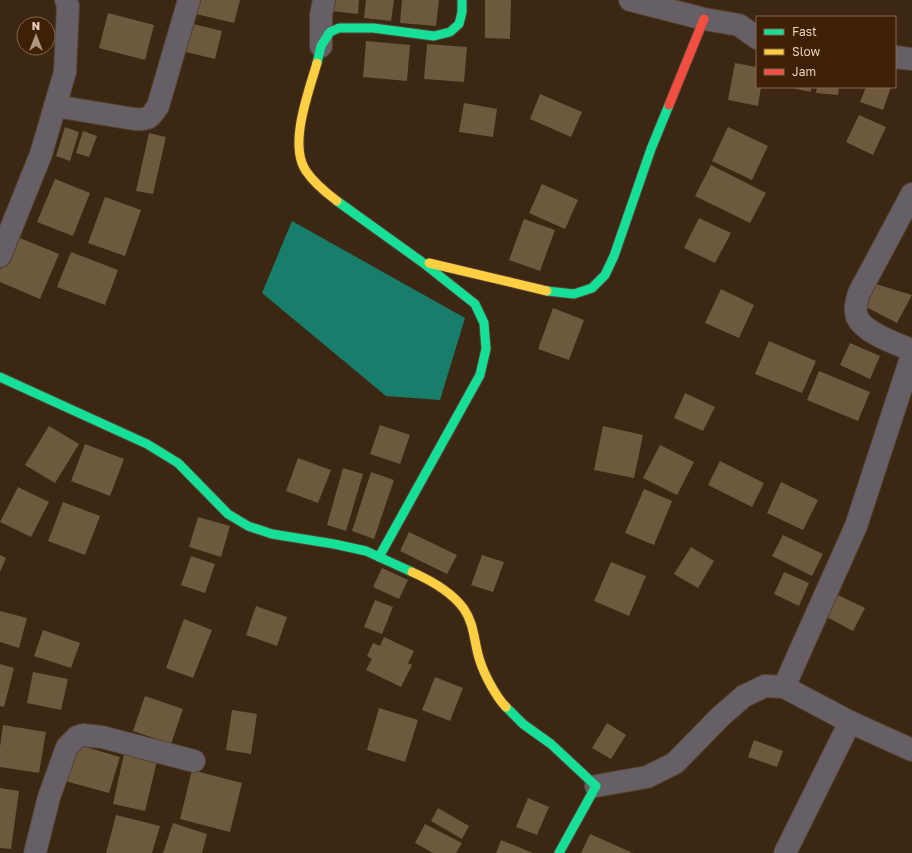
<svg xmlns="http://www.w3.org/2000/svg" width="912" height="853" font-family="'Golos Text',sans-serif">
<style>
.water{fill:#187d6b}
.building{fill:#6c593e}
.lines{fill:none;stroke-linecap:round;stroke-linejoin:round}
.street-casing{stroke:#544231;stroke-width:24}
.fast-casing{stroke:#544231;stroke-width:11}
.slow-casing{stroke:#544231;stroke-width:11}
.jam-casing{stroke:#544231;stroke-width:11}
.street{stroke:#665f66;stroke-width:22}
.fast{stroke:#16e098;stroke-width:9}
.slow{stroke:#ffcf43;stroke-width:9}
.jam{stroke:#f24e42;stroke-width:9}
</style>
<rect width="100%" height="100%" fill="#3c2712"/>
<!-- water -->
<path class="water" d="M 292,221 L 465,318 L 440,400 L 386,396 L 262,293 Z"/>
<!-- building -->
<g class="building">
<path d="M 199,0 L 240,0 L 234,23 L 196,14 Z"/>
<path d="M 332,0 L 359,0 L 358,14 L 331,11 Z"/>
<path d="M 366,0 L 394,0 L 391,21 L 364,18 Z"/>
<path d="M 402,0 L 439,0 L 436,26 L 400,23 Z"/>
<path d="M 485,0 L 511,0 L 510,39 L 485,38 Z"/>
<path d="M 108,13 L 154,25 L 145,60 L 99,48 Z"/>
<path d="M 193,24 L 222,31 L 215,59 L 186,52 Z"/>
<path d="M 366,41 L 410,45 L 407,81 L 363,77 Z"/>
<path d="M 427,44 L 467,47 L 464,82 L 424,79 Z"/>
<path d="M 735,63 L 757,67 L 757,87 L 761,87 L 758,106 L 728,100 Z"/>
<path d="M 788,87 L 811,87 L 811,92 Z"/>
<path d="M 817,87 L 839,87 L 838,95 L 816,93 Z"/>
<path d="M 866,87 L 891,87 L 883,110 L 860,102 Z"/>
<path d="M 540,94 L 582,112 L 571,137 L 530,119 Z"/>
<path d="M 464,103 L 497,109 L 493,137 L 459,132 Z"/>
<path d="M 859,115 L 886,127 L 873,155 L 846,142 Z"/>
<path d="M 65,127 L 79,132 L 70,161 L 56,156 Z"/>
<path d="M 728,127 L 768,146 L 752,180 L 712,161 Z"/>
<path d="M 83,131 L 97,136 L 89,157 L 76,153 Z"/>
<path d="M 149,133 L 166,137 L 153,194 L 136,191 Z"/>
<path d="M 711,165 L 766,193 L 750,223 L 695,196 Z"/>
<path d="M 55,179 L 90,193 L 73,236 L 37,222 Z"/>
<path d="M 542,184 L 578,200 L 565,229 L 529,213 Z"/>
<path d="M 105,197 L 141,210 L 125,256 L 88,243 Z"/>
<path d="M 699,218 L 731,233 L 715,263 L 684,248 Z"/>
<path d="M 524,219 L 555,230 L 540,271 L 509,260 Z"/>
<path d="M 15,236 L 59,254 L 40,299 L 0,282 L 0,270 Z"/>
<path d="M 71,252 L 118,270 L 105,305 L 57,287 Z"/>
<path d="M 876,284 L 912,295 L 897,323 L 864,306 Z"/>
<path d="M 721,289 L 754,305 L 739,338 L 705,323 Z"/>
<path d="M 553,308 L 584,320 L 569,360 L 538,349 Z"/>
<path d="M 769,341 L 816,361 L 802,393 L 755,374 Z"/>
<path d="M 850,343 L 880,356 L 870,379 L 840,365 Z"/>
<path d="M 819,371 L 870,392 L 858,421 L 807,400 Z"/>
<path d="M 685,393 L 715,407 L 703,431 L 674,418 Z"/>
<path d="M 380,425 L 410,435 L 400,464 L 370,454 Z"/>
<path d="M 49,426 L 79,444 L 55,483 L 25,465 Z"/>
<path d="M 603,426 L 643,435 L 634,478 L 594,470 Z"/>
<path d="M 85,444 L 124,459 L 110,496 L 71,481 Z"/>
<path d="M 660,445 L 694,462 L 677,495 L 643,478 Z"/>
<path d="M 298,458 L 331,470 L 318,503 L 286,491 Z"/>
<path d="M 720,461 L 764,483 L 752,507 L 708,485 Z"/>
<path d="M 343,468 L 363,474 L 346,531 L 327,525 Z"/>
<path d="M 371,472 L 394,480 L 374,539 L 352,531 Z"/>
<path d="M 781,482 L 818,500 L 803,530 L 767,513 Z"/>
<path d="M 18,487 L 49,502 L 31,537 L 0,522 Z"/>
<path d="M 644,489 L 672,501 L 654,545 L 625,533 Z"/>
<path d="M 63,502 L 100,516 L 85,555 L 48,541 Z"/>
<path d="M 198,517 L 230,526 L 221,557 L 189,547 Z"/>
<path d="M 409,532 L 457,555 L 447,574 L 400,551 Z"/>
<path d="M 783,535 L 823,554 L 812,576 L 772,556 Z"/>
<path d="M 691,547 L 714,561 L 698,588 L 674,574 Z"/>
<path d="M 0,555 L 6,558 L 0,572 Z"/>
<path d="M 482,555 L 504,562 L 493,592 L 471,585 Z"/>
<path d="M 191,556 L 215,564 L 205,593 L 181,585 Z"/>
<path d="M 611,562 L 646,576 L 629,616 L 594,601 Z"/>
<path d="M 382,568 L 408,580 L 399,599 L 373,587 Z"/>
<path d="M 784,572 L 809,583 L 799,606 L 774,594 Z"/>
<path d="M 834,593 L 865,608 L 853,631 L 823,615 Z"/>
<path d="M 375,600 L 393,607 L 382,634 L 364,627 Z"/>
<path d="M 256,606 L 287,617 L 277,646 L 246,635 Z"/>
<path d="M 0,611 L 27,618 L 19,648 L 0,642 Z"/>
<path d="M 184,619 L 212,630 L 193,678 L 166,668 Z"/>
<path d="M 43,630 L 80,643 L 71,668 L 34,656 Z"/>
<path d="M 384,637 L 414,651 L 408,663 L 412,665 L 401,687 L 366,670 L 372,659 L 367,656 L 373,643 L 380,646 Z"/>
<path d="M 0,664 L 14,668 L 4,707 L 0,706 Z"/>
<path d="M 33,672 L 68,679 L 61,710 L 27,703 Z"/>
<path d="M 435,677 L 463,688 L 450,721 L 422,710 Z"/>
<path d="M 145,696 L 183,709 L 171,744 L 133,731 Z"/>
<path d="M 379,708 L 418,720 L 405,762 L 367,750 Z"/>
<path d="M 232,710 L 257,714 L 251,754 L 226,750 Z"/>
<path d="M 607,723 L 626,735 L 611,759 L 592,748 Z"/>
<path d="M 3,725 L 46,732 L 39,773 L 0,767 L 0,747 Z"/>
<path d="M 754,740 L 783,751 L 777,767 L 748,757 Z"/>
<path d="M 75,744 L 120,757 L 109,793 L 65,781 Z"/>
<path d="M 124,754 L 157,761 L 145,811 L 113,804 Z"/>
<path d="M 192,770 L 242,783 L 230,832 L 180,819 Z"/>
<path d="M 0,788 L 19,791 L 11,849 L 0,848 Z"/>
<path d="M 528,798 L 549,807 L 537,835 L 516,827 Z"/>
<path d="M 438,808 L 469,826 L 462,839 L 431,821 Z"/>
<path d="M 116,815 L 160,826 L 152,853 L 106,853 Z"/>
<path d="M 173,823 L 207,834 L 202,853 L 163,853 Z"/>
<path d="M 425,824 L 462,843 L 456,853 L 433,853 L 415,843 Z"/>
<path d="M 590,834 L 633,853 L 581,853 Z"/>
<path d="M 501,840 L 533,853 L 496,853 Z"/>
</g>
<g class="lines">
<defs>
<g id="street">
<path d="M 630,0 L 704,19 L 739,25 L 757,38"/>
<path d="M 321,46 L 321,15 L 324,0"/>
<path d="M 895,57 L 912,59"/>
<path d="M 55,106 L 134,119 C 149,120 150,118 158,106 L 189,0"/>
<path d="M 912,194 L 859,293 C 857,300 854,309 857,317 C 864,333 897,344 912,350"/>
<path d="M 0,256 L 41,154 L 65,72 L 68,6 L 66,0"/>
<path d="M 784,687 L 856,526 L 912,355"/>
<path d="M 596,786 L 647,777 L 675,763 L 721,716 L 744,696 L 765,686 L 784,687 L 850,722 L 912,750"/>
<path d="M 35,853 L 49,797 L 67,747 L 77,737 L 83,735 L 102,737 L 194,761"/>
<path d="M 785,853 L 850,722"/>
</g>
<g id="fast">
<path d="M 317,63 L 321,46 L 330,32 L 339,28 L 373,28 L 434,36 L 450,32 L 459,24 L 462,12 L 462,0"/>
<path d="M 337,201 L 422,262 L 475,304 L 484,323 L 486,349 L 480,375 L 379,557"/>
<path d="M 547,291 L 574,294 L 592,288 L 605,275 L 614,256 L 651,149 L 669,105"/>
<path d="M 0,377 L 147,444 L 178,463 L 228,514 L 248,526 L 272,534 L 334,544 L 366,551 L 412,572"/>
<path d="M 506,707 L 523,724 L 551,744 L 596,786 L 559,853"/>
</g>
<g id="slow">
<path d="M 317,63 C 309,91 288,145 306,171 C 314,183 325,192 337,201"/>
<path d="M 429,263 L 547,291"/>
<path d="M 412,572 C 430,580 452,592 464,609 C 475,625 474,644 480,661 C 484,674 496,697 506,707"/>
</g>
<path id="jam" d="M 669,105 L 704,19"/>
</defs>
<!-- street casing -->
<use href="#street" class="street-casing"/>
<!-- fast casing -->
<use href="#fast" class="fast-casing"/>
<!-- slow casing -->
<use href="#slow" class="slow-casing"/>
<!-- jam casing -->
<use href="#jam" class="jam-casing"/>
<!-- street -->
<use href="#street" class="street"/>
<!-- fast -->
<use href="#fast" class="fast"/>
<!-- slow -->
<use href="#slow" class="slow"/>
<!-- jam -->
<use href="#jam" class="jam"/>
</g>
<!-- legend -->
<rect x="756" y="16" width="140" height="72" fill="#3e2004" stroke="#83674e"/>
<rect x="764" y="29" width="20" height="6" fill="#16e098" stroke="#83674e"/>
<text x="792" y="36" font-size="12" fill="#ead1be">Fast</text>
<rect x="764" y="49" width="20" height="6" fill="#ffcf43" stroke="#83674e"/>
<text x="792" y="56" font-size="12" fill="#ead1be">Slow</text>
<rect x="764" y="69" width="20" height="6" fill="#f24e42" stroke="#83674e"/>
<text x="792" y="76" font-size="12" fill="#ead1be">Jam</text>
<!-- north arrow -->
<g transform="translate(36 36)"><circle r="19" fill="#3e2004" stroke="#83674e"/>
<path d="M0-3L7 15L0 10L-7 15Z" fill="#ad9682"/>
<text y="-6" font-size="11" font-weight="bold" text-anchor="middle" fill="#ead1be">N</text>
</g>
</svg>
